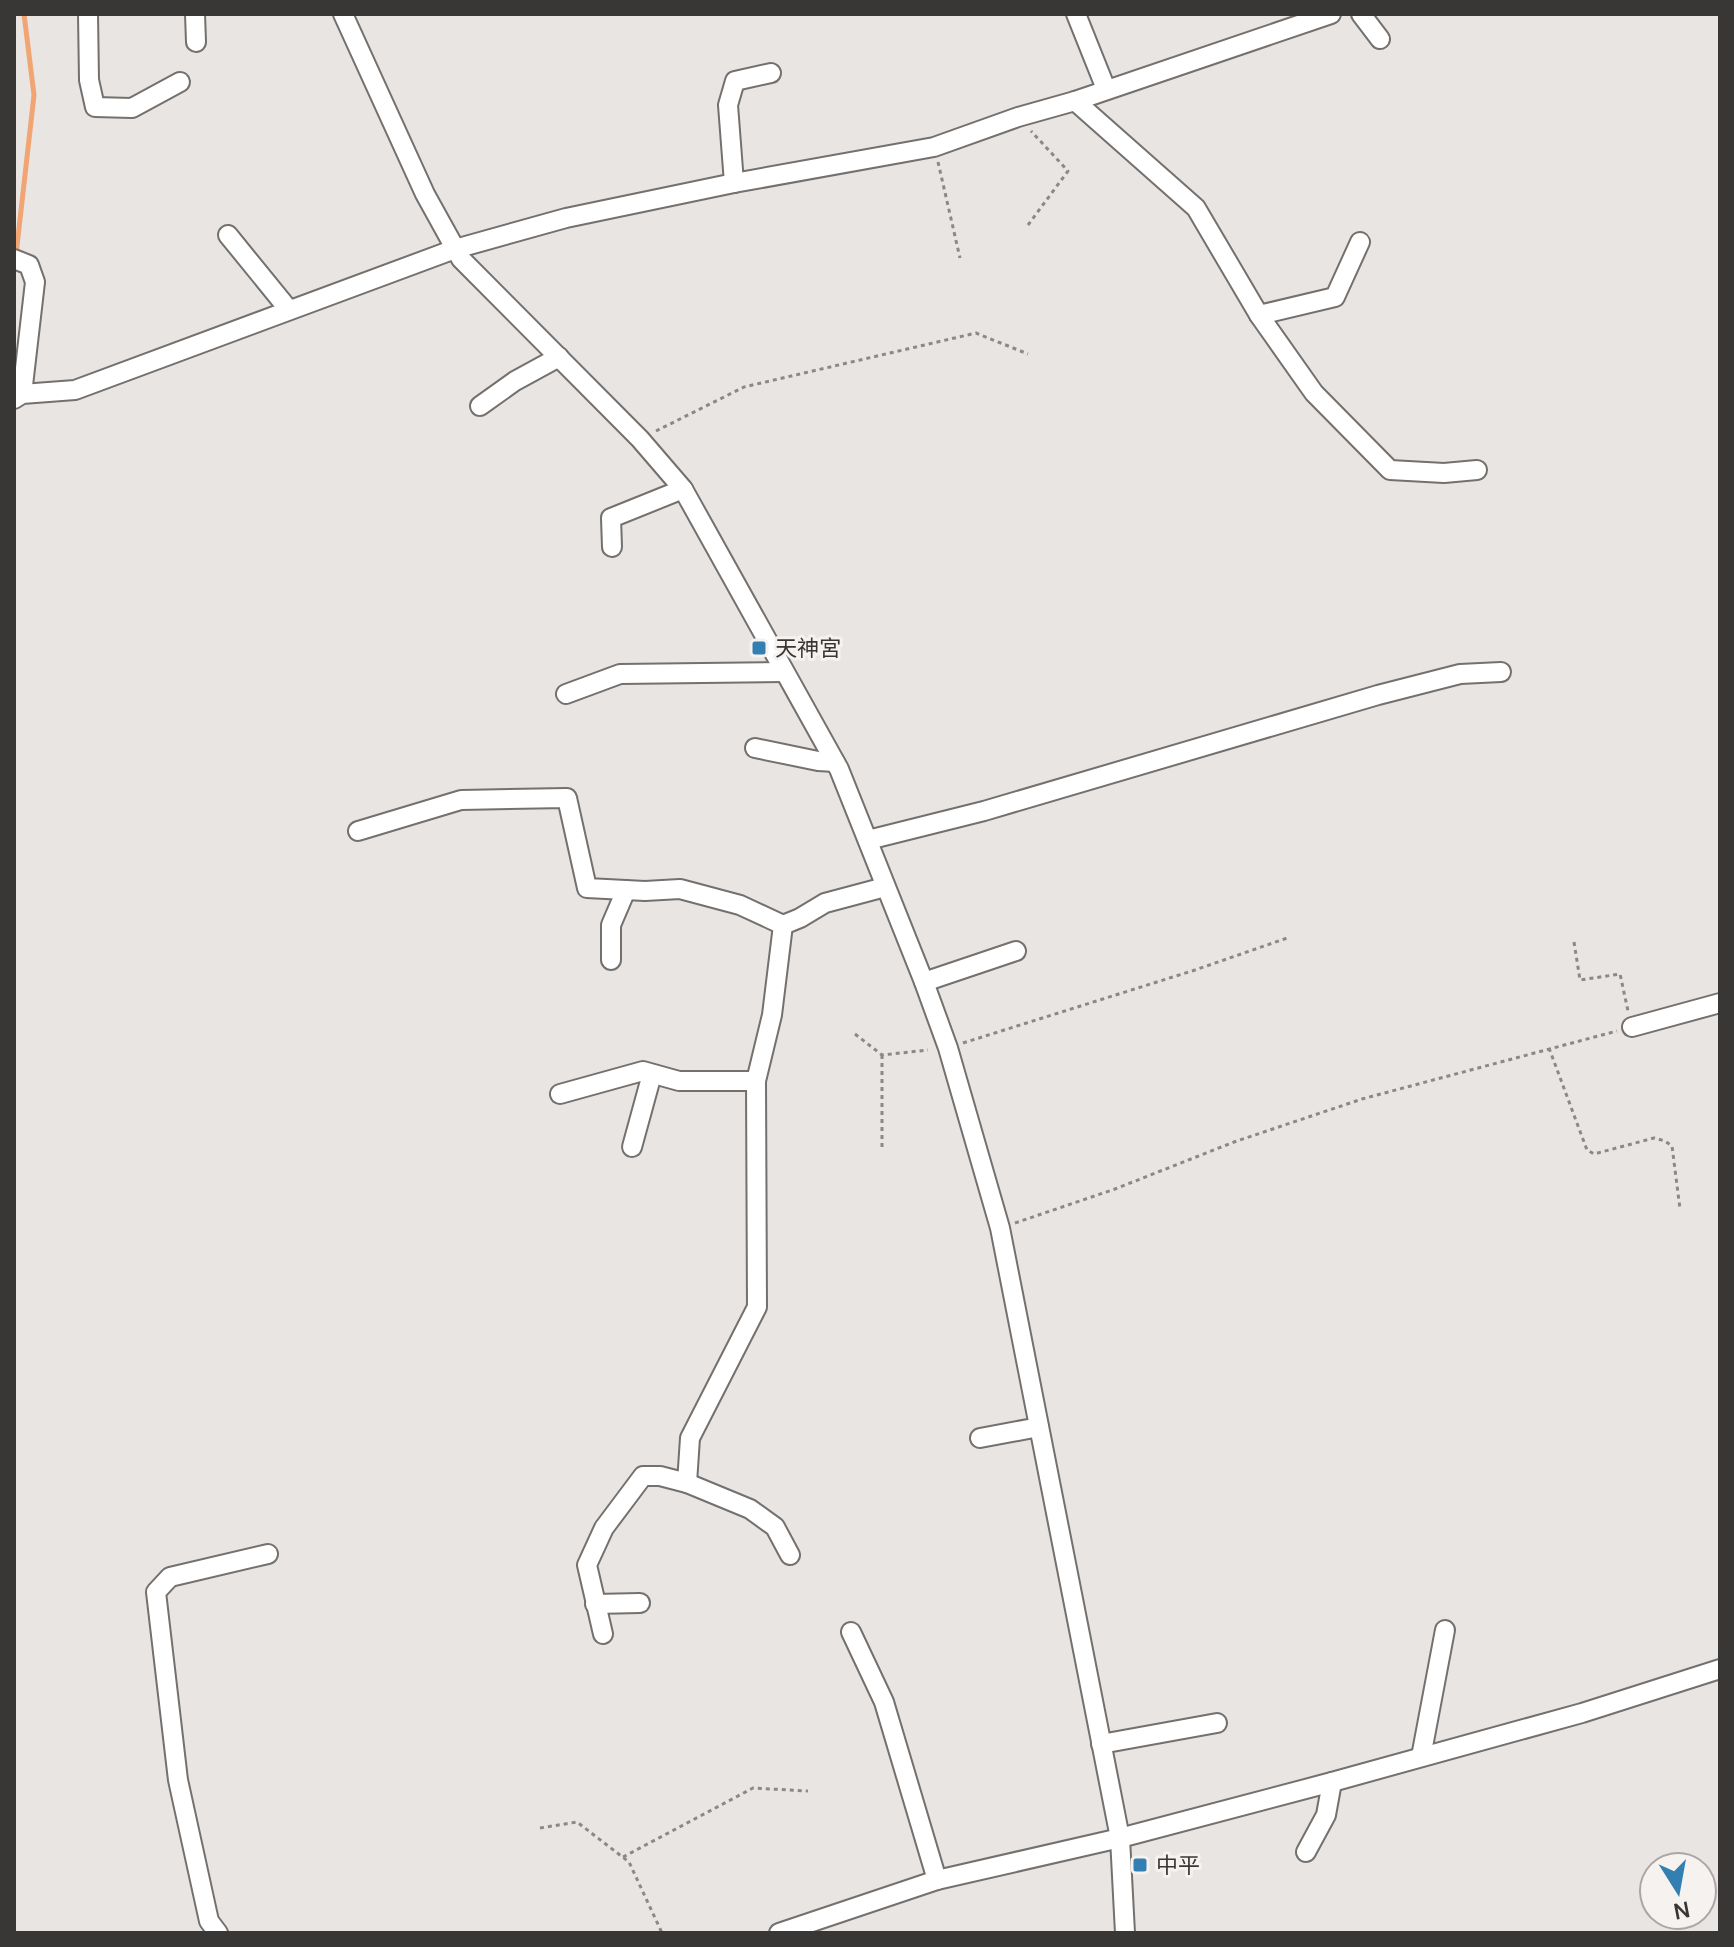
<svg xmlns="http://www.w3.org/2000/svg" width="1734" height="1947" font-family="Manrope,'Noto Sans TC',sans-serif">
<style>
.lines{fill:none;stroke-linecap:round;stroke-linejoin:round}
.stream{stroke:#f0a573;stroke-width:5}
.minor-casing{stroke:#73706d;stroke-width:22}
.path{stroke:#8b8886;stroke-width:3;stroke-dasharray:4 4;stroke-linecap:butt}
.minor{stroke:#fff;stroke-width:18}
.poi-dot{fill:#347fb2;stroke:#f6f2f0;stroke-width:3}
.labels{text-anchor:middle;stroke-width:6;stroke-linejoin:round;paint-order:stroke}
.poi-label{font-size:22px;fill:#393736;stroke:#f6f2f0;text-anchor:start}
</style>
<rect width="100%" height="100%" fill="#e9e5e2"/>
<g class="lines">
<!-- stream -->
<path class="stream" d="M 16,255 L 34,95 L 24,14"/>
<defs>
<g id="minor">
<path d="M 88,14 L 89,80 L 95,107 L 132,108 L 180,82"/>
<path d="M 195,14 L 196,42"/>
<path d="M 343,14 L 425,194 L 461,259 L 640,439 L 683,489 L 839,769 L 924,982 L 948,1048 L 1000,1228 L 1120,1838 L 1125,1933"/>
<path d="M 1076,14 L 1106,89"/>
<path d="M 1361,14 L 1380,39"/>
<path d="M 1075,101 L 1196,208 L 1259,315 L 1314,393 L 1390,470 L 1444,473 L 1477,470"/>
<path d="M 734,183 L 728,105 L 735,81 L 771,73"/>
<path d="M 228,235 L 289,310"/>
<path d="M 14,259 L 29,265 L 35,282 L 22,394"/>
<path d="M 1259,315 L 1335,297 L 1360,242"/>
<path d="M 14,399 L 22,394 L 75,390 L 455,249 L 566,218 L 734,183 L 934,147 L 1018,117 L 1075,101 L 1331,14"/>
<path d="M 480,406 L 515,381 L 559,357"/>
<path d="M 612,547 L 611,518 L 683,489"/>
<path d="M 566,694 L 620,674 L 784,672"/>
<path d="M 755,748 L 818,761 L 835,762"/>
<path d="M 358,831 L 461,800 L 567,798 L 587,888 L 645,891 L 680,889 L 740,905 L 783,925"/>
<path d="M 868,840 L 984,811 L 1378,695 L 1460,674 L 1501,672"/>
<path d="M 611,960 L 611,925 L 626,890"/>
<path d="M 924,982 L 1016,951"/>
<path d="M 1632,1027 L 1720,1003"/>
<path d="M 560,1094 L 643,1071 L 679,1081 L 756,1081"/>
<path d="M 632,1147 L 652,1074"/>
<path d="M 980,1438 L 1039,1427"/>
<path d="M 687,1483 L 750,1509 L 775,1527 L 790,1555"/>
<path d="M 595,1604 L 640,1603"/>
<path d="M 851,1632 L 884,1702 L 937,1880"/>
<path d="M 603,1634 L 587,1565 L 604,1528 L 643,1476 L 660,1476 L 687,1483 L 690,1438 L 757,1307 L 756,1081 L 772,1015 L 783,925 L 800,918 L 825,903 L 885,887"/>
<path d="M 1101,1744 L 1217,1723"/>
<path d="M 1421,1757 L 1445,1630"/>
<path d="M 1306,1852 L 1326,1815 L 1332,1782"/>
<path d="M 218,1933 L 209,1921 L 178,1780 L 156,1592 L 170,1577 L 268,1554"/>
<path d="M 779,1933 L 937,1880 L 1120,1838 L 1332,1782 L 1582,1713 L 1720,1669"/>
</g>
</defs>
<!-- minor casing -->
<use href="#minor" class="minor-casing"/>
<!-- path -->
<g class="path">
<path d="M 938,162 L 960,258"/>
<path d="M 1028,225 L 1068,171 L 1031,131"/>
<path d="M 656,431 L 744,387 L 976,333 L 1028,354"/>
<path d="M 1574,942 L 1580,980 L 1620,974 L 1628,1011"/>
<path d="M 855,1034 L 882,1055 L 928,1050"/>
<path d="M 963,1043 L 1195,970 L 1290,937"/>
<path d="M 1549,1048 L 1587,1150 L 1594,1154 L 1654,1138 L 1665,1141 L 1672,1146 L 1680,1209"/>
<path d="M 882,1055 L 882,1150"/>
<path d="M 1015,1223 L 1115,1189 L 1234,1142 L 1362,1099 L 1617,1031"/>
<path d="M 540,1828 L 577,1822 L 629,1862 L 662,1933"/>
<path d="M 623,1857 L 753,1788 L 808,1791"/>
</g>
<!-- minor -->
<use href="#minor" class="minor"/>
</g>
<!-- markers -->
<g class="poi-dot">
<rect x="751" y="640" width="16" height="16" rx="4"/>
<rect x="1132" y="1857" width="16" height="16" rx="4"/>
</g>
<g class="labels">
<!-- poi labels -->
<g class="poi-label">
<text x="775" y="656">天神宮</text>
<text x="1156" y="1873">中平</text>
</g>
</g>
<!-- border -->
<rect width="1734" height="1947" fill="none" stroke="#393736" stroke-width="32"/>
<!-- north arrow -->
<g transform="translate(1678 1891) rotate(169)"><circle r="38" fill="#f6f2f0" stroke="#aaa7a6" stroke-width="2"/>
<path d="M0-6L14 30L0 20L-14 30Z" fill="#347fb2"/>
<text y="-12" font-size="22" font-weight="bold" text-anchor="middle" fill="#393736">N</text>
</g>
</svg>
